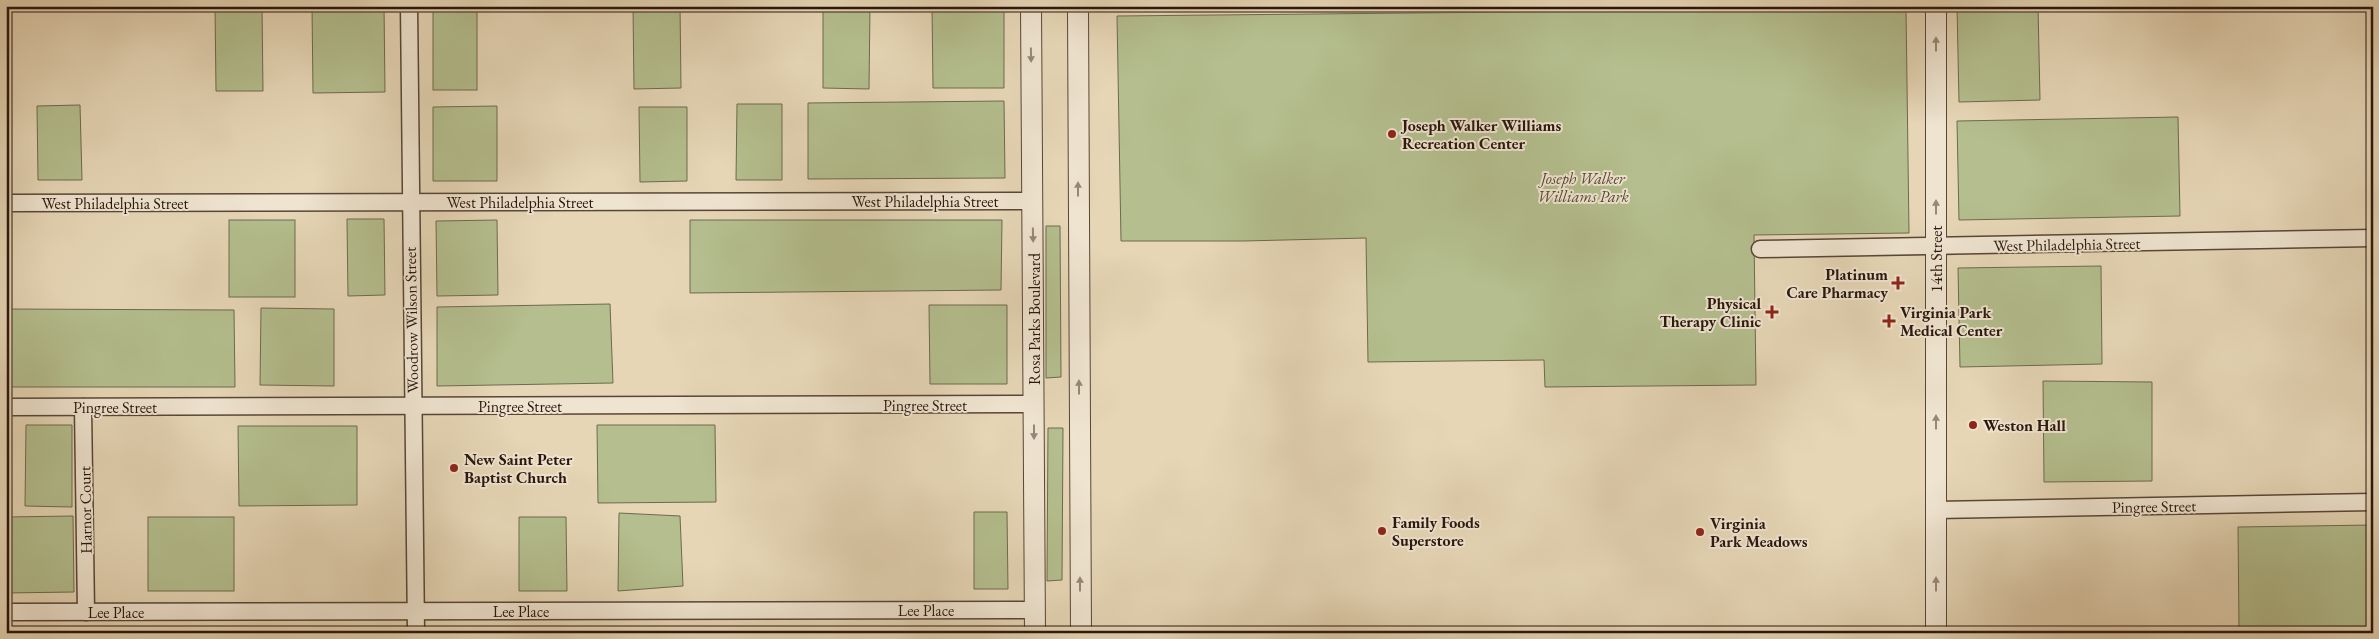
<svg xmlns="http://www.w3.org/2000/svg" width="2379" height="639" font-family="'EB Garamond',serif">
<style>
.green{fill:#b4be8e;stroke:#6e6a4e}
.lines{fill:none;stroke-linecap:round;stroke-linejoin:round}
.minor-casing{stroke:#584637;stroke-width:19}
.tertiary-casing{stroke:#584637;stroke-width:22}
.minor{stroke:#efe4d0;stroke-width:16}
.tertiary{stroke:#efe4d0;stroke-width:20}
.oneway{fill:#968778}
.poi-dot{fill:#8f2418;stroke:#efe4d0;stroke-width:2}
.labels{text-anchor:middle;stroke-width:4;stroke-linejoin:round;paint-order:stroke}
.poi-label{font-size:16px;font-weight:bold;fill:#29160d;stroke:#efe4d0;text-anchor:start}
.park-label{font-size:16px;font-style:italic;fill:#534834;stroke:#efe4d0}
.street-label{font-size:16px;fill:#29160d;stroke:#efe4d0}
</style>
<rect width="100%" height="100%" fill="#e6d6b6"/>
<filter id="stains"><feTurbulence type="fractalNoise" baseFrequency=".004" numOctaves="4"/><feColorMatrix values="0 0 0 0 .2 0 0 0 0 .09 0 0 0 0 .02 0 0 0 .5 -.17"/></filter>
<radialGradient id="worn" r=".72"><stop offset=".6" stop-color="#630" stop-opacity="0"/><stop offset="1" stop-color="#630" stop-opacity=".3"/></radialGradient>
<!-- green -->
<g class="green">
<path d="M 384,6 L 385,92 L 313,93 L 312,7 Z"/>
<rect x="433" y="6" width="44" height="84"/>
<path d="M 633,6 L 680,6 L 681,88 L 634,89 Z"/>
<path d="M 823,6 L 870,6 L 869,89 L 823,88 Z"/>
<path d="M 932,6 L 1004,6 L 1004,88 L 933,88 Z"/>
<path d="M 1957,6 L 2038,6 L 2040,100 L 1959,102 Z"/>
<path d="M 215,7 L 262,7 L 263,91 L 216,91 Z"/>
<path d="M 1906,8 L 1909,233 L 1754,235 L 1756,385 L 1545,387 L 1544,360 L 1368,362 L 1366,238 L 1244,241 L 1121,241 L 1117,16 Z"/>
<path d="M 1004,101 L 1005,178 L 808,179 L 808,103 Z"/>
<path d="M 737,104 L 782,104 L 782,180 L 736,180 Z"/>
<path d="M 80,105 L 82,180 L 38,180 L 37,106 Z"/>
<path d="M 497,106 L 497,181 L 433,181 L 433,107 Z"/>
<path d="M 639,107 L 687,107 L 687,181 L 640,182 Z"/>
<path d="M 2178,117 L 2180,216 L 1959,220 L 1957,121 Z"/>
<path d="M 347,219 L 384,219 L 385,295 L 348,296 Z"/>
<rect x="229" y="220" width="66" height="77"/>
<path d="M 497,220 L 498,295 L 437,296 L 436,221 Z"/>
<path d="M 690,220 L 1002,220 L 1001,290 L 690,293 Z"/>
<path d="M 1046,226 L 1060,226 L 1061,377 L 1046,378 Z"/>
<path d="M 2101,266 L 2102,364 L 1960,367 L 1958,268 Z"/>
<path d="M 610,304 L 613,383 L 437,386 L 437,307 Z"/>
<path d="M 929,305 L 1007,305 L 1007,384 L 930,384 Z"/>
<path d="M 261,308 L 334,309 L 334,386 L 260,385 Z"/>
<path d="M 6,309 L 234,310 L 235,387 L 6,387 Z"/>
<path d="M 2043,381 L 2152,382 L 2152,481 L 2044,482 Z"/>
<path d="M 26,425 L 72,425 L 72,507 L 25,506 Z"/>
<path d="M 597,425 L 715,425 L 716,502 L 598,503 Z"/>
<path d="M 238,426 L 357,426 L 357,505 L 239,506 Z"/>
<path d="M 1048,428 L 1063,428 L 1062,580 L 1047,581 Z"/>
<path d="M 974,512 L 1007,512 L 1008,589 L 974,589 Z"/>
<path d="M 619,513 L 680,516 L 683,586 L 618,591 Z"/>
<path d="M 73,516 L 74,592 L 6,593 L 6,517 Z"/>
<rect x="148" y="517" width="86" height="74"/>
<path d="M 519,517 L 566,517 L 567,591 L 519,591 Z"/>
<path d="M 2373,525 L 2373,627 L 2239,628 L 2238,527 Z"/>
<rect x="976" y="628" width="32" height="5"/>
<path d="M 326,629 L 388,630 L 388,633 L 326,633 Z"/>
<path d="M 690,630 L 690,633 L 502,632 Z"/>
<rect x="738" y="630" width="129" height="3"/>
<path d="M 164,631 L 164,633 L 48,633 L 48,632 Z"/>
</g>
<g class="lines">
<defs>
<g id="minor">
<path d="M 409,6 L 416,633"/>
<path d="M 6,203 L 1033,201"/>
<path d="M 1760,249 L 2373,238"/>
<path d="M 6,407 L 1034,404"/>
<path d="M 83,407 L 86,612"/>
<path d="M 1936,510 L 2373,502"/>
<path d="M 6,612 L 1035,610"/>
</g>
<g id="tertiary">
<path d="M 1031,6 L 1035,633"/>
<path d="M 1078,6 L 1081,633"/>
<path d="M 1936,633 L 1936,6"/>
</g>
</defs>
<!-- minor casing -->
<use href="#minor" class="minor-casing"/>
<!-- tertiary casing -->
<use href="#tertiary" class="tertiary-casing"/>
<!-- minor -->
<use href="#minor" class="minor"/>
<!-- tertiary -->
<use href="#tertiary" class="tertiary"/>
</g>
<!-- one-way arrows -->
<defs><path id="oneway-solid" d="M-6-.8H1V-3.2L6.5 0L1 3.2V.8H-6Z" transform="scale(1.25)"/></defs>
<g class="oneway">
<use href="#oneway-solid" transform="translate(1936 44) rotate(-90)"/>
<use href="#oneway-solid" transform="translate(1031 55) rotate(89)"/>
<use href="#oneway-solid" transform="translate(1078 189) rotate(-90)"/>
<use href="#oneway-solid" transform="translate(1936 207) rotate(-90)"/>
<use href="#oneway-solid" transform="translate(1033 235) rotate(89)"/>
<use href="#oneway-solid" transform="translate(1079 387) rotate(-90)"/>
<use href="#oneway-solid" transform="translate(1936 422) rotate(-90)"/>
<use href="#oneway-solid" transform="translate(1034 432) rotate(90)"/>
<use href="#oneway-solid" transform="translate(1080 584) rotate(-90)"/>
<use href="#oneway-solid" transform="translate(1936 584) rotate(-90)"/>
</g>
<!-- markers -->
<g class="poi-dot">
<circle cx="1392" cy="134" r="5"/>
<path d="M1895.5 275.5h5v5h5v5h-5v5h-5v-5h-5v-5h5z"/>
<path d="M1769.5 304.5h5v5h5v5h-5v5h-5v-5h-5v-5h5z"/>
<path d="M1886.5 313.5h5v5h5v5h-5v5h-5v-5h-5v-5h5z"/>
<circle cx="1973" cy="425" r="5"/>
<circle cx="454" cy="468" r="5"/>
<circle cx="1382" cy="531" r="5"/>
<circle cx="1700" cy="532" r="5"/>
</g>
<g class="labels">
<!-- poi labels -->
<g class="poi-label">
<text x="1402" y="131">Joseph Walker Williams<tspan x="1402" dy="18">Recreation Center</tspan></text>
<text x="1888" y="280" text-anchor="end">Platinum<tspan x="1888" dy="18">Care Pharmacy</tspan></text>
<text x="1761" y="309" text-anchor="end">Physical<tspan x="1761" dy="18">Therapy Clinic</tspan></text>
<text x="1900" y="318">Virginia Park<tspan x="1900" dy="18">Medical Center</tspan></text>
<text x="1983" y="431">Weston Hall</text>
<text x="464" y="465">New Saint Peter<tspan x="464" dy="18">Baptist Church</tspan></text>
<text x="1392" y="528">Family Foods<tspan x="1392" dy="18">Superstore</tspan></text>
<text x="1710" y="529">Virginia<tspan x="1710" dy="18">Park Meadows</tspan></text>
</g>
<!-- park labels -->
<g class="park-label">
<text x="1583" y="184">Joseph Walker<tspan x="1583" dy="18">Williams Park</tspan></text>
</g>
<!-- street labels -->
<g class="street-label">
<text x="925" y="207">West Philadelphia Street</text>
<text x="520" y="208">West Philadelphia Street</text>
<text x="115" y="209">West Philadelphia Street</text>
<text transform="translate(2067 244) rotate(-1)" y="6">West Philadelphia Street</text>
<text transform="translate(1936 259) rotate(-90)" y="6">14th Street</text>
<text transform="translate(1034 319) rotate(-90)" y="6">Rosa Parks Boulevard</text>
<text transform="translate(411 320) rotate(-91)" y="6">Woodrow Wilson Street</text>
<text x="925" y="411">Pingree Street</text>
<text x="520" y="412">Pingree Street</text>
<text x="115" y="413">Pingree Street</text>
<text transform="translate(2154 506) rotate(-1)" y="6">Pingree Street</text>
<text transform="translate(85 510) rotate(-91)" y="6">Harnor Court</text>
<text x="926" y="616">Lee Place</text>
<text x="521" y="617">Lee Place</text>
<text x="116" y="618">Lee Place</text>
</g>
</g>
<!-- margin -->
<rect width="2379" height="639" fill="none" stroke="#e6d6b6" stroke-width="25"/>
<rect x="8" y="8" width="2364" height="624" fill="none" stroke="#29160d" stroke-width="2.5"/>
<rect x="12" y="12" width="2354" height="614" fill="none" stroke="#29160d"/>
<rect width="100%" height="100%" filter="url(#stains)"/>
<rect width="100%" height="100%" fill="url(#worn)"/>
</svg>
